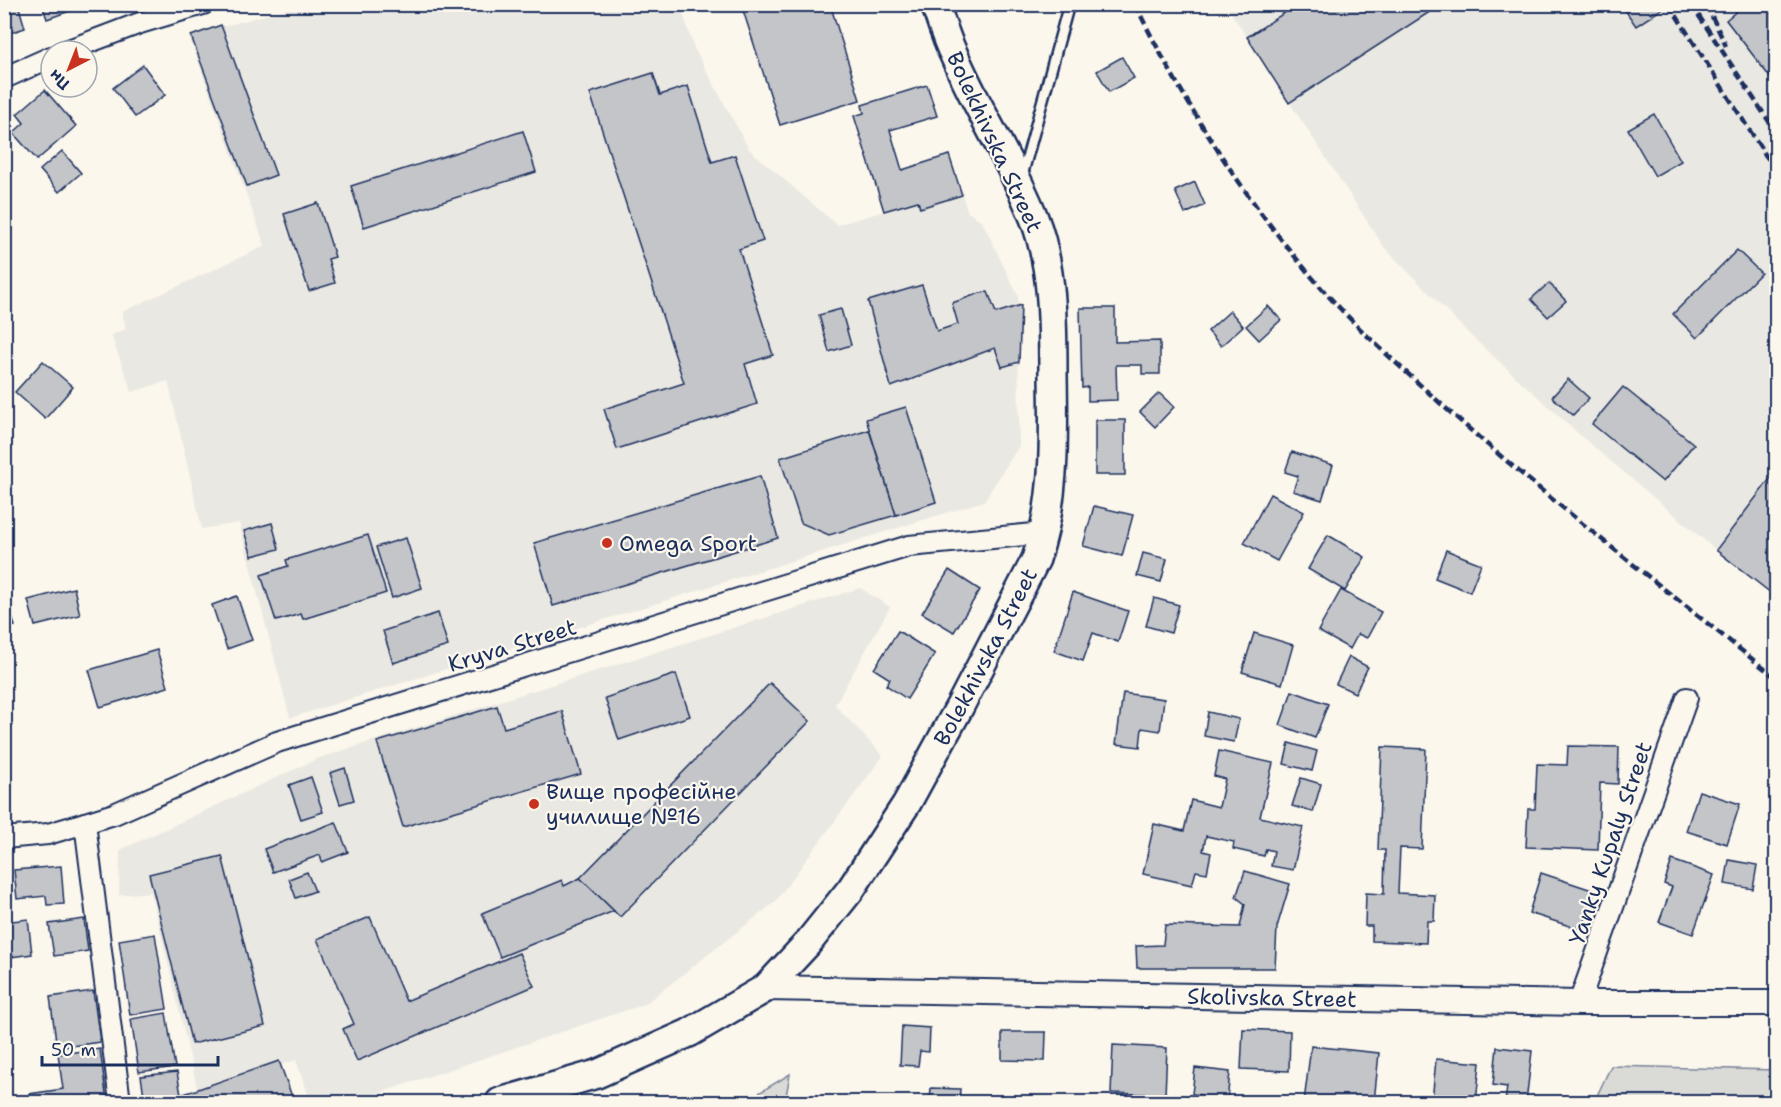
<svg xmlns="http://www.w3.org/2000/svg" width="1781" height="1107" font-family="'Shantell Sans',sans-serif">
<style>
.built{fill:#eae8e2}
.green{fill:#dadad7;stroke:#7a849a;stroke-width:1.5}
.building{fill:#c3c5c9;stroke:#1b2f5e;stroke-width:1.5}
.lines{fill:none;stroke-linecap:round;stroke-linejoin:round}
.service-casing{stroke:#1b2f5e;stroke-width:14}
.minor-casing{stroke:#1b2f5e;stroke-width:24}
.tertiary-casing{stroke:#1b2f5e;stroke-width:28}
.secondary-casing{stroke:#1b2f5e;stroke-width:32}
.service{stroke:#fbf7ec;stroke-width:9}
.minor{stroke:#fbf7ec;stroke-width:20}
.tertiary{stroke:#fbf7ec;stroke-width:24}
.secondary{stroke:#fbf7ec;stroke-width:27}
.rail{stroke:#1b2f5e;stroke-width:4.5;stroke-dasharray:9 4.5;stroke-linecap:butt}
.poi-dot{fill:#c8321e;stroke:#fbf7ec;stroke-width:2}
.labels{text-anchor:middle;stroke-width:4.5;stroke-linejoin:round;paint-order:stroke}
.street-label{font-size:22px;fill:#1b2f5e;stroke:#fbf7ec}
.poi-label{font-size:22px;fill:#1b2f5e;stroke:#fbf7ec;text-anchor:start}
</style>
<rect width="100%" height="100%" fill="#fbf7ec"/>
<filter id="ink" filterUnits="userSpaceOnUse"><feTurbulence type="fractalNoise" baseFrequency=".0167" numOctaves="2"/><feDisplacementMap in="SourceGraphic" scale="12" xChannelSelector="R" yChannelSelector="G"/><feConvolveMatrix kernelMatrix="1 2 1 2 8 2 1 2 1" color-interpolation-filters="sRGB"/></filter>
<g filter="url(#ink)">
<!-- built -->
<g class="built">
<path d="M 301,5 L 680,5 L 694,48 L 749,149 L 837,225 L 918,201 L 921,208 L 962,195 L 968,212 L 982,221 L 1018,296 L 1019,446 L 984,501 L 290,718 L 239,523 L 202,529 L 168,381 L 132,392 L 111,335 L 126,329 L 122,312 L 265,246 L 189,36 Z"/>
<path d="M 1226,5 L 1776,5 L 1776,597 L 1716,550 L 1581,436 L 1472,337 L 1384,247 Z"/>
<path d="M 860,588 L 890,607 L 835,705 L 883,756 L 775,902 L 645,1004 L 353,1102 L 311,1102 L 296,1060 L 198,1091 L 151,892 L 119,895 L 120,850 L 319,758 Z"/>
</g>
<!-- green -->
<g class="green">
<path d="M 1611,1066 L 1776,1070 L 1776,1102 L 1594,1102 Z"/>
<path d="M 790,1074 L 785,1102 L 744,1102 Z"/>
</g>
<!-- building -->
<g class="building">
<path d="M 4,4 L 18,4 L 25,28 L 4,35 Z"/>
<path d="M 42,4 L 84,4 L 84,6 L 47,19 Z"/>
<path d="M 741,4 L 830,4 L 860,100 L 780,125 Z"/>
<path d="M 1298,4 L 1442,4 L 1289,103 L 1247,37 Z"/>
<path d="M 1621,4 L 1659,4 L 1662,9 L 1636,26 Z"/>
<path d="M 1745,4 L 1776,4 L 1776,85 L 1726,20 Z"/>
<path d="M 221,25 L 276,175 L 247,186 L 191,36 Z"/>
<path d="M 1122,57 L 1134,78 L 1109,92 L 1097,71 Z"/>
<path d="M 143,65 L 165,95 L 135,117 L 113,88 Z"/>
<path d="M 653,73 L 660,95 L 688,86 L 712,162 L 735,155 L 763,241 L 739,249 L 773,355 L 745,364 L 757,404 L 617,449 L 604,409 L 684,383 L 590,93 Z"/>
<path d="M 927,85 L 937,116 L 890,130 L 902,170 L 949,155 L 962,195 L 920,208 L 918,201 L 884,211 L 854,116 L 864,113 L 862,105 Z"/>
<path d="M 45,90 L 76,126 L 37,160 L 13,133 L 24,123 L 17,114 Z"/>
<path d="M 1654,114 L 1681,161 L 1655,176 L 1628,129 Z"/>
<path d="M 523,131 L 536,172 L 364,227 L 351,186 Z"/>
<path d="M 62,151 L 81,173 L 59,192 L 40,170 Z"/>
<path d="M 1195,182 L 1205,205 L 1185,214 L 1175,191 Z"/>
<path d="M 318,203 L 335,257 L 328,259 L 335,283 L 309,291 L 284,214 Z"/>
<path d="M 1737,250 L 1761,273 L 1697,338 L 1673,314 Z"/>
<path d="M 1549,283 L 1566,301 L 1548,317 L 1531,299 Z"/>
<path d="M 922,285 L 937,331 L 958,324 L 952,303 L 980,293 L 988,292 L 996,313 L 1021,305 L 1019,362 L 1002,367 L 995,348 L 891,387 L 868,301 Z"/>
<path d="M 1268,306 L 1281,320 L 1259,340 L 1246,326 Z"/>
<path d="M 1080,308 L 1115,308 L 1115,342 L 1160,341 L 1160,374 L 1142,374 L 1142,365 L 1116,365 L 1117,400 L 1088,401 L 1088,387 L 1082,388 Z"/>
<path d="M 841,309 L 851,345 L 829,352 L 819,315 Z"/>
<path d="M 1230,311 L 1243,326 L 1221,346 L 1208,331 Z"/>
<path d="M 43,361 L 73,387 L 45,419 L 15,392 Z"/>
<path d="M 1568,379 L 1589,398 L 1573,415 L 1552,397 Z"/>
<path d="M 1623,387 L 1694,444 L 1663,482 L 1592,424 Z"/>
<path d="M 1159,393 L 1174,407 L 1155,427 L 1140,412 Z"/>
<path d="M 906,407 L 936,502 L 896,515 L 866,419 Z"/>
<rect x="1095" y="420" width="30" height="55"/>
<path d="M 869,430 L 896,515 L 829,535 L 801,523 L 780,458 Z"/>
<path d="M 1292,452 L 1333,465 L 1322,500 L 1293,491 L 1298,476 L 1285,472 Z"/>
<path d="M 1776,471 L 1776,597 L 1716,550 Z"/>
<path d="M 760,476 L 778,538 L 553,606 L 534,543 Z"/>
<path d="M 1270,494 L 1304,512 L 1277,561 L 1244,543 Z"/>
<path d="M 1094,506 L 1133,515 L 1122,556 L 1083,546 Z"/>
<path d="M 272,523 L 279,549 L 252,556 L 244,531 Z"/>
<path d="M 368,535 L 386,593 L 303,619 L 301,614 L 276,621 L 261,575 L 288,566 L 286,560 Z"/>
<path d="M 1328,535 L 1365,557 L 1345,591 L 1308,569 Z"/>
<path d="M 406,538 L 422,588 L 392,598 L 376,547 Z"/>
<path d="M 1446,550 L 1481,564 L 1470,592 L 1435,578 Z"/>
<path d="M 1143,553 L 1167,559 L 1161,582 L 1137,576 Z"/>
<path d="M 949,570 L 980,590 L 954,632 L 922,613 Z"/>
<path d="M 74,588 L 80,615 L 35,626 L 28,600 Z"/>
<path d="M 1341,590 L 1381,612 L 1367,638 L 1358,634 L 1350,649 L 1318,631 Z"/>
<path d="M 1073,592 L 1128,611 L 1118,642 L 1093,633 L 1083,661 L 1054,651 Z"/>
<path d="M 4,594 L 15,626 L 4,629 Z"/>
<path d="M 237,596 L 252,640 L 227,649 L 212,605 Z"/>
<path d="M 1154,598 L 1179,605 L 1171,633 L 1146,626 Z"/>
<path d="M 438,613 L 448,646 L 393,663 L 383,631 Z"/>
<path d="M 898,631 L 935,654 L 907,699 L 886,685 L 890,679 L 874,669 Z"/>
<path d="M 1254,633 L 1293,645 L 1282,684 L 1242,672 Z"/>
<path d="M 157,650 L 168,687 L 100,707 L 89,670 Z"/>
<path d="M 1349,657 L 1368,667 L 1355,693 L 1336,684 Z"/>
<path d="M 676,674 L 690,716 L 619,740 L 605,698 Z"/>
<path d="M 770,683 L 810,721 L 620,917 L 580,878 Z"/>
<path d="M 1292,691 L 1328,704 L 1315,738 L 1280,725 Z"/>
<path d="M 1123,693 L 1164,699 L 1160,731 L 1142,728 L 1140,747 L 1116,744 Z"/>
<path d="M 497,706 L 504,728 L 562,711 L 581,774 L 403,827 L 377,742 Z"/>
<path d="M 1208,712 L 1239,719 L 1234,742 L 1204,736 Z"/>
<path d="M 1289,743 L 1317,751 L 1312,771 L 1284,764 Z"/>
<path d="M 1568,746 L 1619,747 L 1618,784 L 1600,783 L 1598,850 L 1526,847 L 1528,809 L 1535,809 L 1537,764 L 1567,765 Z"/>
<path d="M 1382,747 L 1426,749 L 1422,849 L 1400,848 L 1398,893 L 1435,895 L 1434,921 L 1427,921 L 1426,943 L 1372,941 L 1372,926 L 1365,926 L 1366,893 L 1384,894 L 1385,850 L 1378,850 Z"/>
<path d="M 1219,751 L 1273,763 L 1260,817 L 1303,827 L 1293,870 L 1271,866 L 1274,851 L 1266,849 L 1264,856 L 1233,849 L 1234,842 L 1206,836 L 1203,851 L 1211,853 L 1207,873 L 1196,871 L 1192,885 L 1143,874 L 1154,824 L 1184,831 L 1191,800 L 1219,807 L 1225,779 L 1214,776 Z"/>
<path d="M 345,768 L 354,800 L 340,804 L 330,773 Z"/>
<path d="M 311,777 L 323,812 L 301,819 L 289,785 Z"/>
<path d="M 1301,778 L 1321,784 L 1313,812 L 1292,806 Z"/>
<path d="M 1699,791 L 1740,804 L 1727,844 L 1686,831 Z"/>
<path d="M 336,822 L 348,852 L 322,862 L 320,855 L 273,872 L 264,849 Z"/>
<path d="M 222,856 L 265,1026 L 192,1044 L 149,874 Z"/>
<path d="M 1672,860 L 1714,875 L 1693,934 L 1659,922 L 1672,887 L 1664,884 Z"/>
<path d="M 1729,860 L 1757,865 L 1753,889 L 1725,884 Z"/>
<path d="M 61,866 L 64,904 L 47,905 L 46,896 L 17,899 L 14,870 Z"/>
<path d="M 4,869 L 8,904 L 4,904 Z"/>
<path d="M 1245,871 L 1290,884 L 1277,927 L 1275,968 L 1137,968 L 1136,946 L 1163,945 L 1165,925 L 1240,927 L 1245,904 L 1236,897 Z"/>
<path d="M 307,872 L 315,891 L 296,898 L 289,879 Z"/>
<path d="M 1541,873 L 1595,891 L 1582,930 L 1529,913 Z"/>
<path d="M 580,878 L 614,911 L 500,957 L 482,913 L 562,880 L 564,886 Z"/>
<path d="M 370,917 L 406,1001 L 519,953 L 534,986 L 357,1061 L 343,1029 L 354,1024 L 317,939 Z"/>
<path d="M 28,919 L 32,954 L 4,958 L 4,922 Z"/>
<path d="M 84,919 L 88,951 L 54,956 L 49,924 Z"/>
<path d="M 155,934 L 167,1009 L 130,1015 L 119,940 Z"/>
<path d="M 93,991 L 100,1042 L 57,1048 L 50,997 Z"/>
<path d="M 166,1013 L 175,1067 L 139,1072 L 131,1019 Z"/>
<path d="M 902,1026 L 930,1028 L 929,1052 L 920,1051 L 918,1066 L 900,1065 Z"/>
<path d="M 1243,1029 L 1290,1031 L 1289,1071 L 1241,1069 Z"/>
<path d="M 1002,1032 L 1046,1032 L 1045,1061 L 1002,1060 Z"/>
<path d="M 1113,1045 L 1167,1048 L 1165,1095 L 1111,1093 Z"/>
<path d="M 1311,1046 L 1379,1053 L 1374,1102 L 1304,1102 Z"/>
<path d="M 1497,1047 L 1532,1051 L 1526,1102 L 1505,1102 L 1507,1087 L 1493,1085 Z"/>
<path d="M 100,1049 L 107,1102 L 30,1102 L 29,1094 L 63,1089 L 58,1054 Z"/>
<path d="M 1436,1059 L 1480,1063 L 1476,1102 L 1432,1102 Z"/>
<path d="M 279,1061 L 294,1102 L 145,1102 L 141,1076 L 177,1072 L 181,1095 Z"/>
<path d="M 1195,1068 L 1230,1072 L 1227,1102 L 1200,1102 L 1201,1095 L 1192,1094 Z"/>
<path d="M 931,1088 L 960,1089 L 959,1102 L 930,1102 Z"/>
</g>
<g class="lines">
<defs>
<path id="service" d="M 1022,176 L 1069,4"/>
<g id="minor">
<path d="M 66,51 L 140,23 L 203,4"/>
<path d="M 4,78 L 51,57"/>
<path d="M 85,823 L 120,1102"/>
<path d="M 4,838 L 48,834 L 85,823 L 114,814 L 277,742 L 909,546 L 1044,533"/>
<path d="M 1579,1003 L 1687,698"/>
</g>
<g id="tertiary">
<path id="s1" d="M 766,988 L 1579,1003 L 1776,1003"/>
</g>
<g id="secondary">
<path id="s2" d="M 500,1102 L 597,1074 L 689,1033 L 766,988 L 807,944 L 851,889 L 907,803 L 960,706 L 1036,559 C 1056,499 1054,438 1053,375 C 1053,324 1053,266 1034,218 C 1012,162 978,111 954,55 C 946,39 941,21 935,4"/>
</g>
</defs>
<!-- service casing -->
<use href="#service" class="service-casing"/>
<!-- minor casing -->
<use href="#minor" class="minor-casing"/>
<!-- tertiary casing -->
<use href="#tertiary" class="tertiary-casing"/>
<!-- secondary casing -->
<use href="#secondary" class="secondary-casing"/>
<!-- service -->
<use href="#service" class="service"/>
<!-- minor -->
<use href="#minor" class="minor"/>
<!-- tertiary -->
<use href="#tertiary" class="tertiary"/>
<!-- secondary -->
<use href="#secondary" class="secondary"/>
<!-- rail -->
<g class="rail">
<path d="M 1135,4 C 1182,99 1238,189 1306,270 C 1346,319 1394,361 1440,403 C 1548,500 1664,588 1776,678"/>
<path d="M 1669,4 L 1766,156 L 1776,168"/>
<path d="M 1691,4 L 1776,132"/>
<path d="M 1706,4 L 1726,46"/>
</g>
</g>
</g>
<!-- markers -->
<g class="poi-dot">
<circle cx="607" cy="543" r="6"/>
<circle cx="534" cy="804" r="6"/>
</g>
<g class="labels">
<!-- street labels -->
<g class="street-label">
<text transform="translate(995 142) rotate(65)" y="8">Bolekhivska Street</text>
<text transform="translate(512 645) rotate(-17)" y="8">Kryva Street</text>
<text dy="8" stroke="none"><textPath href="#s2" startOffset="690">Bolekhivska Street</textPath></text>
<text transform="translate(1610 843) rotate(-71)" y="8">Yanky Kupaly Street</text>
<text dy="8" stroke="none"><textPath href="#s1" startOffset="506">Skolivska Street</textPath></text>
</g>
<!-- poi labels -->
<g class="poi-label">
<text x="619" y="551">Omega Sport</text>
<text x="546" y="799">Вище професійне<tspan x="546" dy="25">училище №16</tspan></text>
</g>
</g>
<!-- margin -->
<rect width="1781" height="1107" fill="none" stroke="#fbf7ec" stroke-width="24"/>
<rect x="12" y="12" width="1757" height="1083" fill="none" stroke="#1b2f5e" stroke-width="2" filter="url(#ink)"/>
<!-- north arrow -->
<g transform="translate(69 69) rotate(222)"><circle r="28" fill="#fbf7ec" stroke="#a1a7b3" stroke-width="1.5"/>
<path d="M0-4.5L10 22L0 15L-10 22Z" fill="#c8321e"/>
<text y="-9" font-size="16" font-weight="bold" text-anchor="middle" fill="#1b2f5e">Пн</text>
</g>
<!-- scale -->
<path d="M42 1056v9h176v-9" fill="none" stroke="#1b2f5e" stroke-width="3"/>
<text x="51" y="1056" font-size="18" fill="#1b2f5e" stroke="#fbf7ec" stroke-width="4.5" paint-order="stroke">50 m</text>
</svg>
